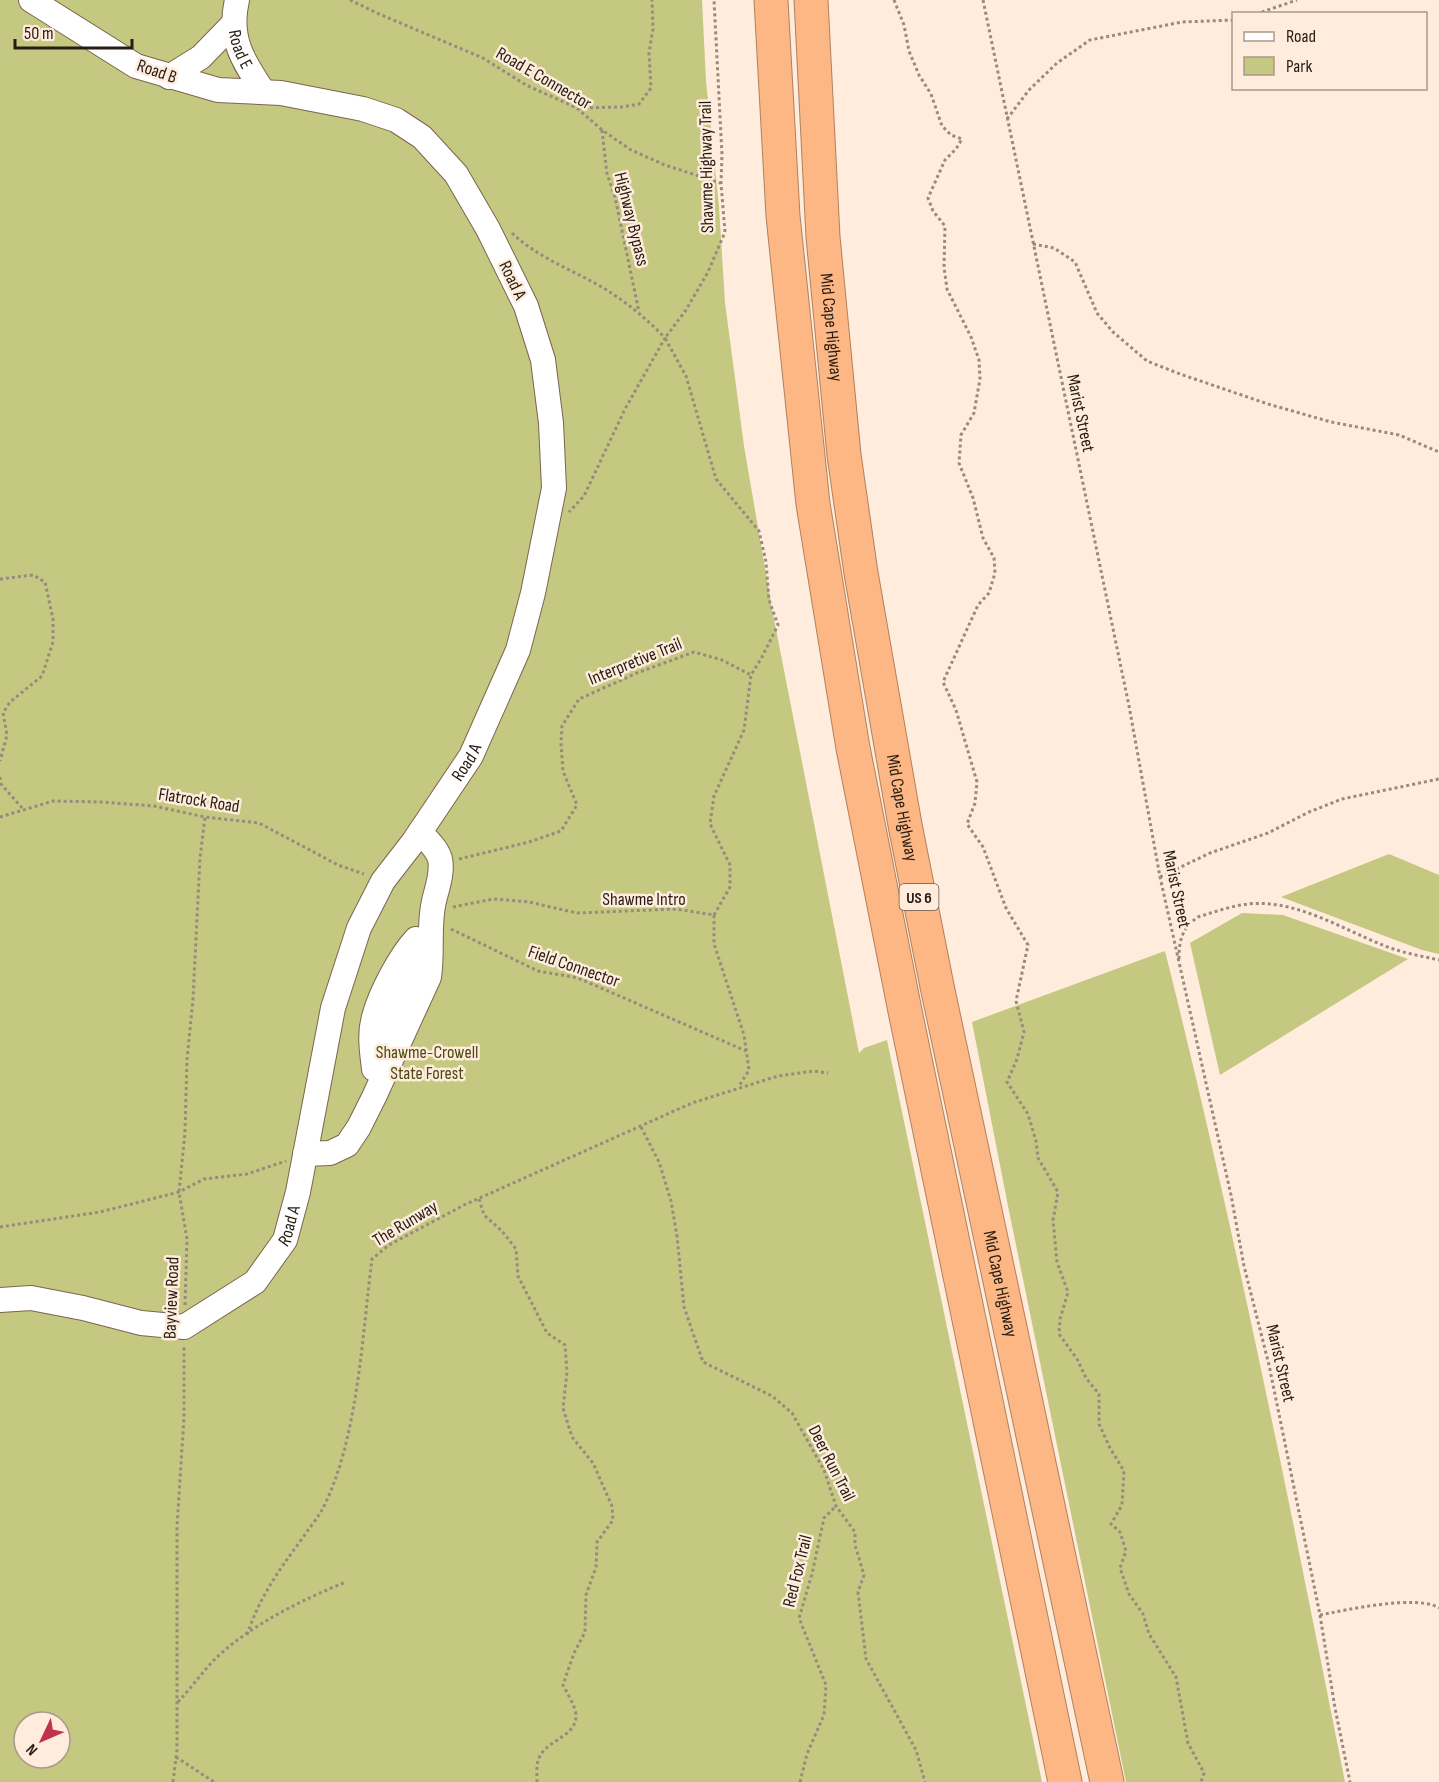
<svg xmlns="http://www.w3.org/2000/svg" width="1439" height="1782" font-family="'Sofia Sans Condensed',sans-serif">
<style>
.green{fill:#c5c880;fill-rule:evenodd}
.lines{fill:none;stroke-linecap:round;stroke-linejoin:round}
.minor-casing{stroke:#7e644e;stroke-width:26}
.highway-casing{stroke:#b1815d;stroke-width:35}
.path{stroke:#998a7e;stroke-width:3;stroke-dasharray:3 3;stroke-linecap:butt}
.minor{stroke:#fff;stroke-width:24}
.highway{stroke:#fcb785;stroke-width:33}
.labels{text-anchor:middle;stroke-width:5;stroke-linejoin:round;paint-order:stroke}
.shield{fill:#ffecdd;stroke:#675a50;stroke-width:1.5}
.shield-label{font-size:16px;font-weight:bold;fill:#261c13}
.street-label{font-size:18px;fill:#261c13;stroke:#ffecdd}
.park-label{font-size:18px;fill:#4a4b13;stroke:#ffecdd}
</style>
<rect width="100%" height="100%" fill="#ffecdd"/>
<!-- green -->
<g class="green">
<path d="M 0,0 L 702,0 L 706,81 L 719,207 L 725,303 L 744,446 L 772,609 L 859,1053 L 864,1048 L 887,1040 L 1042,1782 L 0,1782 ZM 24,1722 L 60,1722 L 60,1758 L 24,1758 Z"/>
<path d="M 1389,854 L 1439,875 L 1439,954 L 1422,950 L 1281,897 Z"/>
<path d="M 1242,913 L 1283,915 L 1408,959 L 1220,1075 L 1190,943 Z"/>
<path d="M 1165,951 C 1234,1226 1290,1504 1345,1782 L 1126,1782 L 1008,1206 L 972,1022 Z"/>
</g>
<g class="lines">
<defs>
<g id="minor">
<path id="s1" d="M 237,0 C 228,38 243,61 263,91"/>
<path d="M 169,77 L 201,57 L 233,24"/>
<path d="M 386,1033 L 425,938"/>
<path d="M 374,1069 C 372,1052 369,1034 374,1017 C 380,994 400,956 416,939"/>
<path d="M 305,1154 L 330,1153 L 347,1145 L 359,1127 L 374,1097 L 429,977 C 433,951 428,926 434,901 C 437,888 443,873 440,859 C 437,848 427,840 420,832"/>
<path id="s2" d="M 0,1300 L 31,1298 L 83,1308 L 141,1323 L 184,1327 L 255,1282 L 285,1240 L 298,1192 L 333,1008 L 359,928 L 383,881 L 414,841 L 471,756 L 518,650 L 533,593 L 554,488 L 551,423 L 543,360 L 526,306 L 488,229 L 456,174 L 422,137 L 396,120 L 363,109 L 281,93 L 218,90 L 136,66 L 31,0"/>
</g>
<g id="highway">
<path d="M 771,0 L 783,216 L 813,504 L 853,748 L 905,1011 L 1065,1782"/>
<path id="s3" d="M 811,0 L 823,237 L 844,455 L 861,573 L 905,825 L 937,986 L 1107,1782"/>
</g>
</defs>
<!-- minor casing -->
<use href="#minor" class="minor-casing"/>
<!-- highway casing -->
<use href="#highway" class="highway-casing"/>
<!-- path -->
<g class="path">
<path d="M 350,0 L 379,14 L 483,58 L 526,85 L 577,108 L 602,130 L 631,150 L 665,165 L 720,183"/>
<path d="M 894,0 L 904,25 L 909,51 L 919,75 L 931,94 L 942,126 L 951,135 L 962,139 L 956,149 L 945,160 L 928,198 L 933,211 L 945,226 L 944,267 L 947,289 L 971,337 L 979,360 L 980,379 L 974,413 L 961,435 L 959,463 L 973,498 L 983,538 L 994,558 L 995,573 L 989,593 L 978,605 L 943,682 L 956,710 L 977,782 L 975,803 L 967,824 L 983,847 L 1006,908 L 1028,945 L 1016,1001 L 1024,1032 L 1017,1059 L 1007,1082 L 1028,1114 L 1036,1141 L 1038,1158 L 1058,1192 L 1053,1220 L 1057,1262 L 1068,1292 L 1060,1319 L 1059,1334 L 1077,1359 L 1086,1378 L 1099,1394 L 1099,1424 L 1110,1448 L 1124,1471 L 1122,1505 L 1111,1524 L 1120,1532 L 1126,1551 L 1120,1568 L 1129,1594 L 1143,1614 L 1149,1634 L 1176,1677 L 1188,1743 L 1204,1773 L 1201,1782"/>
<path d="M 983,0 L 1129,706 L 1160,877 L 1231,1195 L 1244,1266 L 1269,1365 L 1320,1615 L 1335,1708 L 1350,1782"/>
<path d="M 1256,14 L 1297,0"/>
<path d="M 578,108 L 621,107 L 639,104 L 651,88 L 649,53 L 653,29 L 652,0"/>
<path d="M 1007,119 L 1029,90 L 1057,63 L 1090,40 L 1182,22 L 1234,20"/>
<path d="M 602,130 L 607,174 L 615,197 L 639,312"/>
<path d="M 512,233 C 537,257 570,269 600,286 C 624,300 646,318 665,338 L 625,409 L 584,496 L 569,512"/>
<path d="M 1033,244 L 1054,248 L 1075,262 L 1097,313 L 1113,332 L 1147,361 L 1180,374 L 1268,404 L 1331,422 L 1399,435 L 1439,452"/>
<path d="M 0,579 L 33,575 L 45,582 L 53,619 L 53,642 L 42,676 L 10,702 L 3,713 L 7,735 L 0,761"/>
<path d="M 0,777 L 1,784 L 23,809"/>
<path d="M 0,817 L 53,801 L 101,802 L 154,806 L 205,817 L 259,823 L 338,865 L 364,874"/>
<path d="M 459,859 L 529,842 L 561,831 L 577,805 L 563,771 L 561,744 L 562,726 L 579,699 L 637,673 L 694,652 L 722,660 L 751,675"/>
<path d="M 1160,877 L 1210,853 L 1268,833 L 1309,812 L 1342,799 L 1439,779"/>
<path d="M 453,907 L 493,899 L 529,902 L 577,913 L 676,909 L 714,915 L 714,944 L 744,1035 L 749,1070 L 739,1086"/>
<path d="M 714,915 L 730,887 L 730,865 L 710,824 L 714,796 L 744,730 L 751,675 L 762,657 L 778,625 L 769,600 L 766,562 L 759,531 L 716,479 L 686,376 L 665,338 L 686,310 L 708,272 L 725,232 L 721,183 L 722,155 L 714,0"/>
<path d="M 451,929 L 538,971 L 578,978 L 746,1051"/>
<path d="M 1179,959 C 1179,940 1182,928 1198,917 C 1214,912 1231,906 1248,904 C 1296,899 1342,929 1385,946 C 1403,953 1421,956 1439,960"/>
<path d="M 641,1127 L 659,1162 L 671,1201 L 677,1236 L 684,1307 L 703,1362 L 772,1396 L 792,1413 L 824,1470 L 836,1506 L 855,1532 L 855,1545 L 864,1575 L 858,1592 L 866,1659 L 916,1750 L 925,1782"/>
<path d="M 479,1199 L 484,1215 L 502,1231 L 516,1249 L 518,1276 L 547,1333 L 565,1345 L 567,1372 L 563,1408 L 572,1437 L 593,1463 L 612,1506 L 613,1520 L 597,1542 L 596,1567 L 586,1595 L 585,1632 L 574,1653 L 563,1685 C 567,1693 576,1707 576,1716 C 576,1737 546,1740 539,1758 C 536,1764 537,1775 537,1782"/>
<path d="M 0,1227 L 100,1212 L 179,1192 L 204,1179 L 247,1174 L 286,1161"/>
<path d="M 185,1305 L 187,1239 L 179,1192 L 185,1132 L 187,1060 L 193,999 L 200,858 L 205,817"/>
<path d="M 1320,1615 C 1346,1610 1418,1594 1439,1608"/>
<path d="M 247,1635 C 260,1596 278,1572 301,1540 C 308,1530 316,1520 322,1510 C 358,1441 362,1336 372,1259 L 389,1245 L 464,1205 L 692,1103 L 778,1076 L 814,1071 L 828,1073"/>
<path d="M 178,1702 C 190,1689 201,1674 214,1660 C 247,1627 303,1599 346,1582"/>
<path d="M 176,1757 L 214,1782"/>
<path d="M 173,1782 L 177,1750 L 177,1527 L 184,1417 L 184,1345"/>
<path d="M 800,1782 L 807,1754 L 824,1715 L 826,1685 L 799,1618 L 812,1574 L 824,1518 L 836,1506"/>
</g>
<!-- minor -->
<use href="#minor" class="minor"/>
<!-- highway -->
<use href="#highway" class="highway"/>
</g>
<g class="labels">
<!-- shield labels -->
<rect class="shield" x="899.5" y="884" width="39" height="26" rx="4.5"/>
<g class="shield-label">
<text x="919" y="903">US 6</text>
</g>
<!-- street labels -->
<g class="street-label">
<text dy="6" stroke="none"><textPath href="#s1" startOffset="50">Road E</textPath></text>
<text transform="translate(157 71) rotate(19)" y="6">Road B</text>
<text transform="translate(544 78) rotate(30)" y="6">Road E Connector</text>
<text transform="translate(706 167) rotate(-91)" y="6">Shawme Highway Trail</text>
<text transform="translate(632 219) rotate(76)" y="6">Highway Bypass</text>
<text transform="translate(513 280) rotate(64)" y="6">Road A</text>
<text dy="6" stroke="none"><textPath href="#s3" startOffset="328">Mid Cape Highway</textPath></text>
<text transform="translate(1081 413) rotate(78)" y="6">Marist Street</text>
<text transform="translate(635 661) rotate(-22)" y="6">Interpretive Trail</text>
<text dy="6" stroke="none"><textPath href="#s2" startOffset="842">Road A</textPath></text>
<text transform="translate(199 800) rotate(9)" y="6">Flatrock Road</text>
<text dy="6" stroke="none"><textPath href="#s3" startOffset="814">Mid Cape Highway</textPath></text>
<text transform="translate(1177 889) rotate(78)" y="6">Marist Street</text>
<text x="644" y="905">Shawme Intro</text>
<text transform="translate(574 966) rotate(19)" y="6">Field Connector</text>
<text transform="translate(405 1223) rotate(-31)" y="6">The Runway</text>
<text dy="6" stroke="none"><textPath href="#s2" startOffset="338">Road A</textPath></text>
<text dy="6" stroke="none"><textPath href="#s3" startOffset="1300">Mid Cape Highway</textPath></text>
<text transform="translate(171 1298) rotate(-88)" y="6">Bayview Road</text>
<text transform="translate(1281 1363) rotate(77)" y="6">Marist Street</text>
<text transform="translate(832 1463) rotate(63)" y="6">Deer Run Trail</text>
<text transform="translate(797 1571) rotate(-76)" y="6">Red Fox Trail</text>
</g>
<!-- park labels -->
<g class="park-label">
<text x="427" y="1058">Shawme-Crowell<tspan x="427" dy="21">State Forest</tspan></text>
</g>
</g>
<!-- legend -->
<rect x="1232" y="12" width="195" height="78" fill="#ffecdd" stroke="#a8998c" stroke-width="1.5"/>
<rect x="1244" y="32" width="30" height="9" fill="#ffffff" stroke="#a8998c" stroke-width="1.5"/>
<text x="1286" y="42" font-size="18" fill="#261c13">Road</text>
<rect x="1244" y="57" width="30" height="18" fill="#c5c880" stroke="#a8998c" stroke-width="1.5"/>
<text x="1286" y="72" font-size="18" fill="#261c13">Park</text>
<!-- north arrow -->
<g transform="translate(42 1740) rotate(226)"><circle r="28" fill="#ffecdd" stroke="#a8998c" stroke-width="1.5"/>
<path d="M0-4.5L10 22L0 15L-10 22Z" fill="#c23248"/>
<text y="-9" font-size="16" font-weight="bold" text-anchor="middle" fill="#261c13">N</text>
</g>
<!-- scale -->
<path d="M15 39v9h117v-9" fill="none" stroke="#261c13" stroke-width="3"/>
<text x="24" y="39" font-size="18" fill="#261c13" stroke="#ffecdd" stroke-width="4.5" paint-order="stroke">50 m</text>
</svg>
